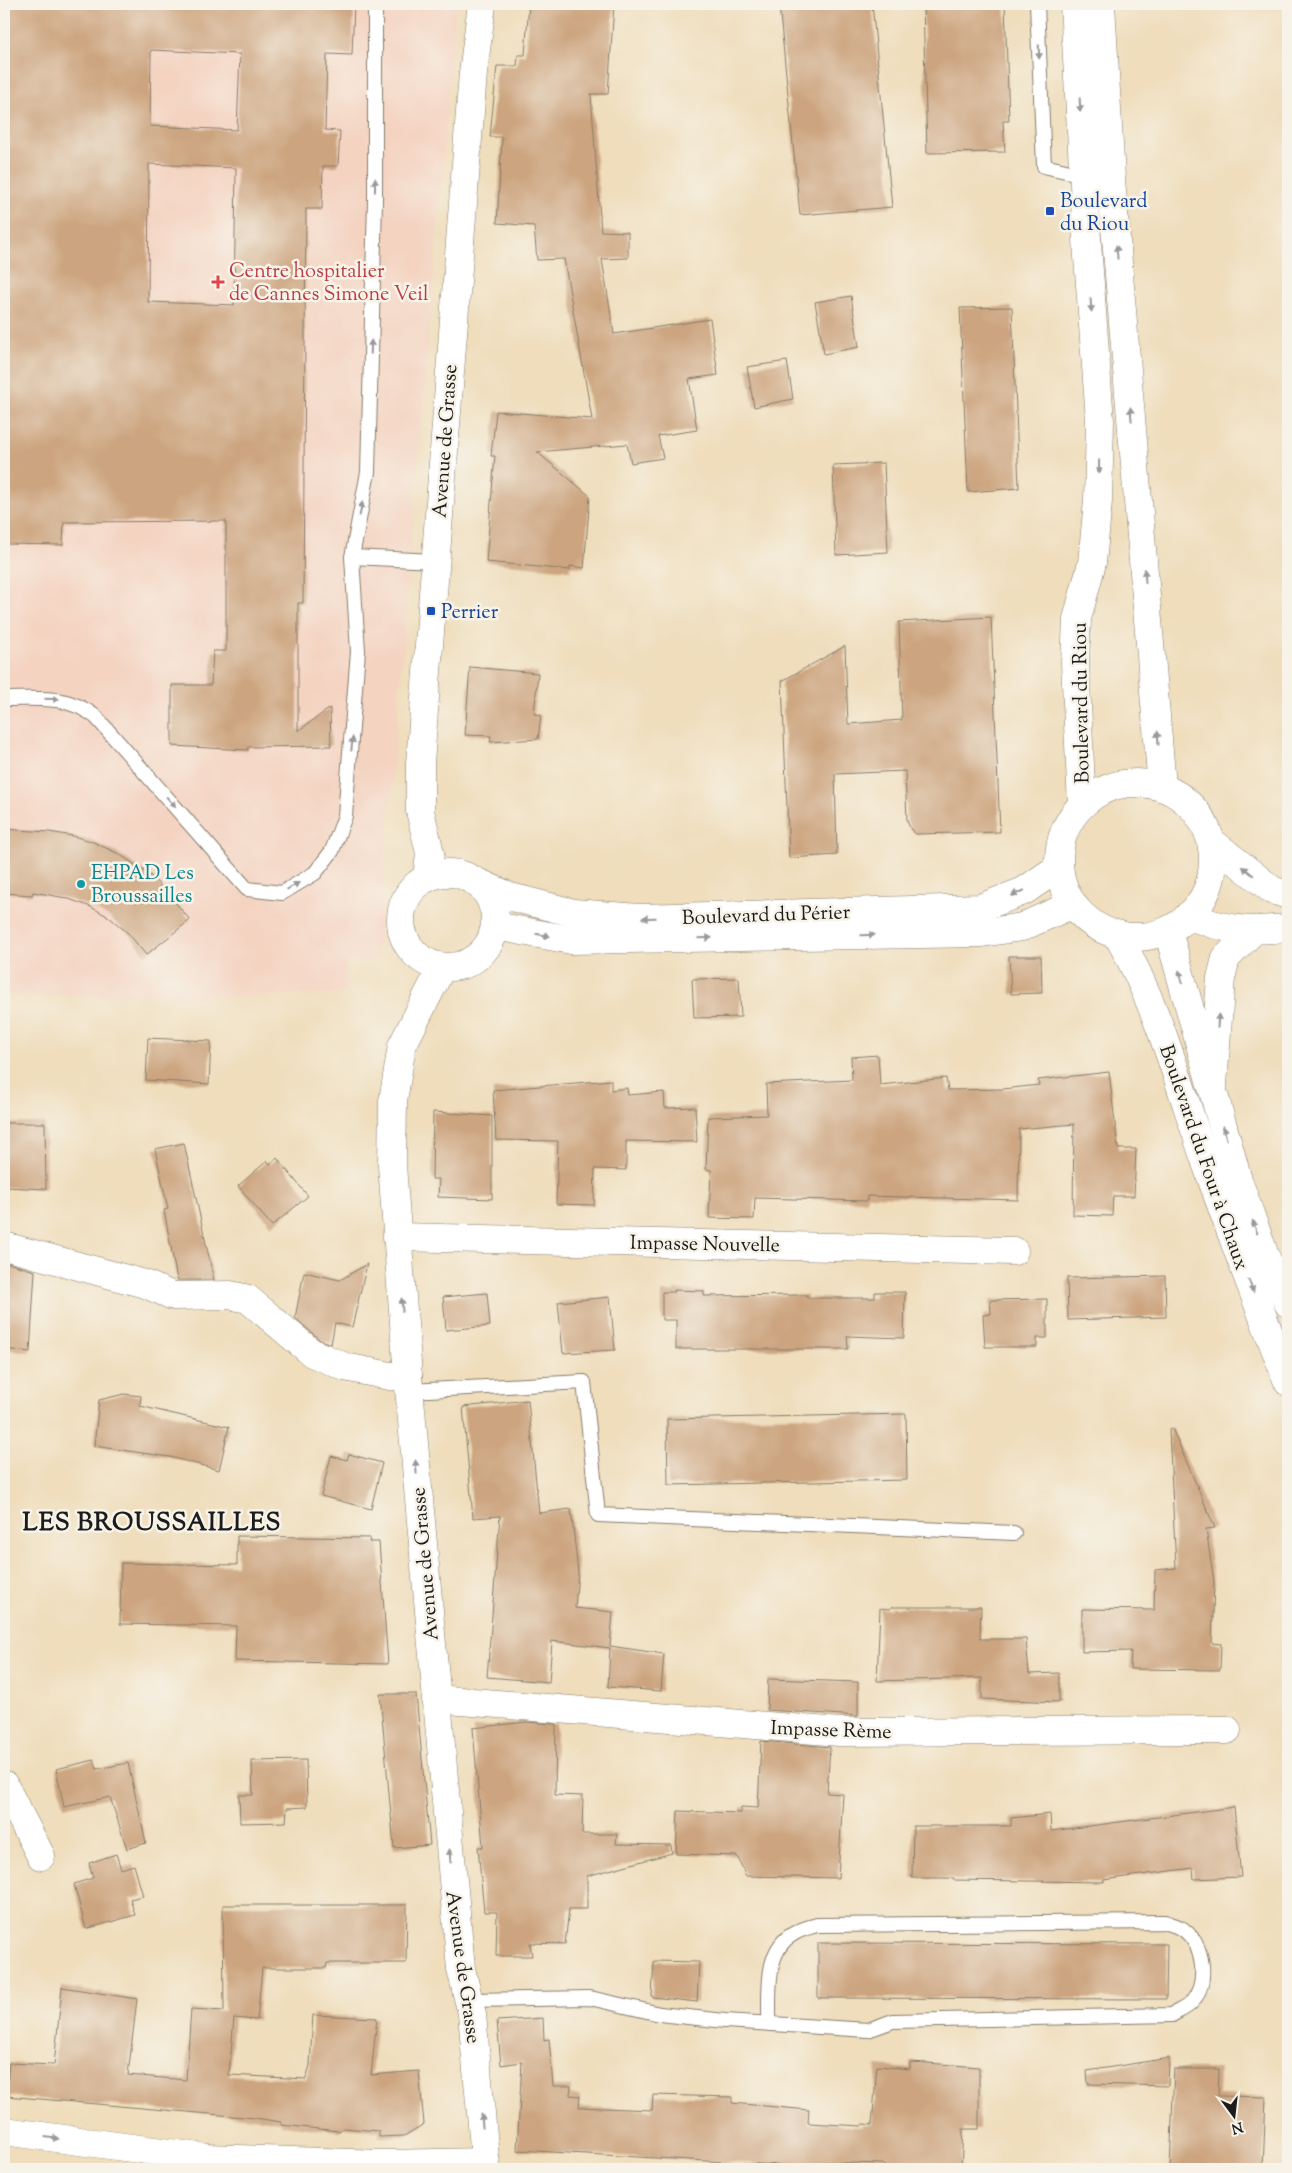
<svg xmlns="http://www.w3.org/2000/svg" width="1292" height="2173" font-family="'Sorts Mill Goudy',serif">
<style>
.built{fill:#f4d3c1}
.building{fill:#cca47f;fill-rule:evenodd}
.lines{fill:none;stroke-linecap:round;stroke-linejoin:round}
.service-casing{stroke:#867c6c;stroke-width:16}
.minor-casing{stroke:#867c6c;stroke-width:29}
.tertiary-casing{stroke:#867c6c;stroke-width:29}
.secondary-casing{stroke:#867c6c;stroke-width:29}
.service{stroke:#fff;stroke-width:14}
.minor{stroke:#fff;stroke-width:28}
.tertiary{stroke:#fff;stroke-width:28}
.secondary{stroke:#fff;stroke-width:28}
.oneway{fill:#999}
.transit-dot{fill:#1a4fb4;stroke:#f7f3e8;stroke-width:2}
.health-dot{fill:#e0444e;stroke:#f7f3e8;stroke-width:2}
.culture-dot{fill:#0f9aa8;stroke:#f7f3e8;stroke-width:2}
.labels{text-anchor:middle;stroke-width:5;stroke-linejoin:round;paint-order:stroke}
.transit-label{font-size:20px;fill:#164399;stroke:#f7f3e8;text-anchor:start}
.health-label{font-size:20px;fill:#be3a42;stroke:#f7f3e8;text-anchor:start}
.street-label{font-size:20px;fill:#1c1c1c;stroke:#f7f3e8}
.culture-label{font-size:20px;fill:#0d838f;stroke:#f7f3e8;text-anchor:start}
.district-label{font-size:25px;font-weight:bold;letter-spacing:1px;fill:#1c1c1c;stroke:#f7f3e8}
</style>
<rect width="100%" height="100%" fill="#f7f3e8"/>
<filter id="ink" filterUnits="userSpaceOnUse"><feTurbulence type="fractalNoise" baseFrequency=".02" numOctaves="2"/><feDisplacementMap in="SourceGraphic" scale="10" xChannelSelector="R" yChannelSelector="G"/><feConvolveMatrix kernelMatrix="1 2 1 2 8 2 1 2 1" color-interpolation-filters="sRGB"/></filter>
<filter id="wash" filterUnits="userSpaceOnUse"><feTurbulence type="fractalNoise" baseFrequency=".0096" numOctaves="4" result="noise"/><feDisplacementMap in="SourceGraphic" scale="20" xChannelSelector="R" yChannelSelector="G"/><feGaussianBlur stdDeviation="1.12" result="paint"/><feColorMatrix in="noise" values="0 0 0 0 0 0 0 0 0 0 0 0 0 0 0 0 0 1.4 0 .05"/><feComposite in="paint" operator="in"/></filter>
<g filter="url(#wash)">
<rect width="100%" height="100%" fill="#efddbb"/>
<!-- built -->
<path class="built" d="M 4,4 L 456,4 L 377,960 L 346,962 L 346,993 L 246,997 L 4,995 Z"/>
<g id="blocks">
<!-- building -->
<g class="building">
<path d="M 4,4 L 354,4 L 352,55 L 327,54 L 325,130 L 340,131 L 338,166 L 323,166 L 322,209 L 306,209 L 303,603 L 298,603 L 298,731 L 330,708 L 331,746 L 248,747 L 248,750 L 172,746 L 172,685 L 211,685 L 213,651 L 226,651 L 226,521 L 64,522 L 63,545 L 4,544 ZM 151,50 L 240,54 L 237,130 L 150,126 ZM 149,164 L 236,168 L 234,305 L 148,302 Z"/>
<path d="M 529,4 L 614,4 L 608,94 L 591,94 L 601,231 L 628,232 L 628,258 L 602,259 L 614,334 L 710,319 L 718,375 L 689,379 L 697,430 L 658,436 L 663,458 L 631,463 L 627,444 L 537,452 L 590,496 L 584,568 L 570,566 L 570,570 L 486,562 L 495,456 L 491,456 L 496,411 L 592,419 L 564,259 L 537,260 L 534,226 L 497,223 L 502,137 L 490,137 L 497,66 L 517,66 L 518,55 L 525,55 Z"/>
<path d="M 779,4 L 872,4 L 892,207 L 800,215 Z"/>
<path d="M 923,4 L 1005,4 L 1009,121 L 1003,121 L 1005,152 L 927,153 Z"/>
<path d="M 851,296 L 859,347 L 824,354 L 815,302 Z"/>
<path d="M 1012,307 L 1019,488 L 968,492 L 960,308 Z"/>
<path d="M 787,361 L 793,399 L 754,407 L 747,367 Z"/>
<path d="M 884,463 L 888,552 L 836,555 L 833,465 Z"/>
<path d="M 991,617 L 1000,832 L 916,834 L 911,830 L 907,821 L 905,771 L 835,774 L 837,855 L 789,858 L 782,681 L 845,646 L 848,724 L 902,720 L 899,622 Z"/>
<path d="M 470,667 L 538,673 L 534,714 L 541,715 L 538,739 L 490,742 L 491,736 L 465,735 Z"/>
<path d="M 4,829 L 49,832 L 73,836 L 91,841 L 119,854 L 150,875 L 171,897 L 190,920 L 146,955 L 129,934 L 109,917 L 91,907 L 66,898 L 33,892 L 32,895 L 4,893 Z"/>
<path d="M 1009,956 L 1041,956 L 1042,993 L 1011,994 Z"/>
<path d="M 739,978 L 741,1017 L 694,1018 L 692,979 Z"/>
<path d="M 148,1038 L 211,1041 L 209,1084 L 146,1080 Z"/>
<path d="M 878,1055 L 880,1085 L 946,1078 L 948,1090 L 1003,1089 L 1039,1085 L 1038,1080 L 1109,1072 L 1118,1149 L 1136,1149 L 1134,1196 L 1113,1196 L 1112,1216 L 1073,1215 L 1074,1124 L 1019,1129 L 1018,1200 L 867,1196 L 867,1201 L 755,1198 L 754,1219 L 709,1218 L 711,1170 L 706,1169 L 708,1117 L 767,1115 L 766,1084 L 852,1080 L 851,1057 Z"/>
<path d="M 611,1080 L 611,1090 L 627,1088 L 628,1095 L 664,1092 L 665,1108 L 695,1107 L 697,1142 L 626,1141 L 626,1170 L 595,1169 L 594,1205 L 556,1204 L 558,1141 L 496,1140 L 493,1090 Z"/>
<path d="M 433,1112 L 492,1116 L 492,1199 L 438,1197 L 439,1179 L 432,1179 Z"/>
<path d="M 4,1123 L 45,1123 L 46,1189 L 4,1187 Z"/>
<path d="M 184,1143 L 208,1253 L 214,1280 L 177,1280 L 164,1210 L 168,1209 L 155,1149 Z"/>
<path d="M 277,1158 L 308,1196 L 272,1226 L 238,1186 L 267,1161 L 270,1164 Z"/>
<path d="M 4,1262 L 35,1271 L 30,1352 L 4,1349 Z"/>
<path d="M 367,1264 L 352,1327 L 335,1323 L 331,1344 L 320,1340 L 295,1318 L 304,1272 L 340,1280 Z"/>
<path d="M 1165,1276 L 1166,1317 L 1068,1320 L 1067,1278 Z"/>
<path d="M 674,1290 L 704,1291 L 704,1296 L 807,1295 L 807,1298 L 875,1298 L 875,1292 L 905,1292 L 904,1338 L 847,1336 L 848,1349 L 676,1349 L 676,1320 L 662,1320 L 662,1292 L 675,1292 Z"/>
<path d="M 487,1293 L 490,1326 L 446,1330 L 443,1297 Z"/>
<path d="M 610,1297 L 615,1350 L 563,1353 L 558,1302 Z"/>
<path d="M 1047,1299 L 1047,1338 L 1037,1338 L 1037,1347 L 985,1347 L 983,1315 L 991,1314 L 990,1300 Z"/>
<path d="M 124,1394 L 141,1396 L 140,1406 L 229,1427 L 219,1470 L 170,1457 L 94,1446 L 99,1400 Z"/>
<path d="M 528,1400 L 539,1513 L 571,1509 L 578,1572 L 575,1608 L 613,1612 L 610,1646 L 664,1654 L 661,1691 L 608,1687 L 610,1648 L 552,1641 L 549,1682 L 487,1677 L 500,1516 L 473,1518 L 463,1407 Z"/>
<path d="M 906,1414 L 907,1480 L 668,1485 L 667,1419 Z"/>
<path d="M 1172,1428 L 1215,1528 L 1206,1529 L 1214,1582 L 1212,1643 L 1221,1644 L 1220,1670 L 1130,1669 L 1131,1651 L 1082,1652 L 1082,1609 L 1154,1610 L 1155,1570 L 1176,1568 L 1169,1429 Z"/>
<path d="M 349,1454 L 382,1463 L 371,1509 L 321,1496 L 331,1456 L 347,1460 Z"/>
<path d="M 237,1536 L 370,1538 L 369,1542 L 379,1542 L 388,1664 L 235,1661 L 236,1626 L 120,1624 L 121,1563 L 237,1565 Z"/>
<path d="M 891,1607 L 981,1607 L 980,1639 L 1026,1639 L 1029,1674 L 1059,1673 L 1059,1702 L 982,1699 L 982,1678 L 877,1681 L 880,1608 L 890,1609 Z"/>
<path d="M 768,1679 L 858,1682 L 858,1716 L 767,1710 Z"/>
<path d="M 380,1694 L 416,1694 L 430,1845 L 394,1848 Z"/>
<path d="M 526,1722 L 556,1724 L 555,1795 L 583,1796 L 582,1834 L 617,1834 L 616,1844 L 671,1845 L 672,1853 L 587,1876 L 587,1909 L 569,1909 L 565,1944 L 530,1943 L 532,1956 L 496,1956 L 497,1912 L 484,1912 L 478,1847 L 483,1847 L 473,1728 Z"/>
<path d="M 761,1741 L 830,1747 L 827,1793 L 843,1794 L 838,1878 L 746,1876 L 737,1856 L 676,1854 L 678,1811 L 741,1813 L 741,1807 L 758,1808 Z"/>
<path d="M 94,1760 L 97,1769 L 128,1763 L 146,1843 L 127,1849 L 110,1797 L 64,1807 L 56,1769 Z"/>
<path d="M 306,1760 L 307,1807 L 287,1808 L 286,1822 L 240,1823 L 239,1795 L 253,1795 L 252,1761 Z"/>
<path d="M 1234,1807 L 1241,1877 L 1194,1879 L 1193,1868 L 1103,1880 L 1104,1882 L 953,1880 L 954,1878 L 912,1878 L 913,1826 L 1011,1826 L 1011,1818 L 1050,1814 L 1051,1831 Z"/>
<path d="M 116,1854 L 121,1869 L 134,1865 L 143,1896 L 130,1899 L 135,1915 L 86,1929 L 74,1884 L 93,1878 L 89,1863 Z"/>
<path d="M 223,1905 L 407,1905 L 406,1963 L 327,1963 L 326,1968 L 262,1968 L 257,2020 L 234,2018 L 229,2075 L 306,2079 L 310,2065 L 313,2015 L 377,2018 L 371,2075 L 419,2071 L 424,2124 L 404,2136 L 379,2137 L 379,2131 L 343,2128 L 339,2131 L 281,2125 L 281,2122 L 255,2118 L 6,2096 L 9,2063 L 54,2065 L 62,1987 L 137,1999 L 128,2075 L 186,2080 L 191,2009 L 224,2011 Z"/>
<path d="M 818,1943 L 1167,1944 L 1166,1999 L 818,1998 Z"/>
<path d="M 654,1961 L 699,1962 L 697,2002 L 652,1997 Z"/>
<path d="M 543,2018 L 544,2040 L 549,2039 L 553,2086 L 571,2086 L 570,2095 L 580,2096 L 579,2107 L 652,2110 L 653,2095 L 732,2097 L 732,2103 L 809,2110 L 808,2123 L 862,2126 L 863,2124 L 872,2125 L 877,2066 L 910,2069 L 910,2062 L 927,2063 L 979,2067 L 979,2129 L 963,2129 L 961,2169 L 884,2169 L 884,2164 L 822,2162 L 822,2167 L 759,2164 L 517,2150 L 522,2062 L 501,2065 L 497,2021 Z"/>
<path d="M 1169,2058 L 1168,2086 L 1088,2084 L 1087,2071 Z"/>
<path d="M 1174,2069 L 1219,2069 L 1218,2096 L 1266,2097 L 1263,2169 L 1170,2169 Z"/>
</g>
</g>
</g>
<g filter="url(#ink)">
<use href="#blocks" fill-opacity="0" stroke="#867c6c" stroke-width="1"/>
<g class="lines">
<defs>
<g id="service">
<path d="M 1037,4 L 1044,166 L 1083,175"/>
<path d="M 352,557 L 368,472 L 375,201 L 375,4"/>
<path d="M 4,699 C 40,699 66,694 96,717 L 247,889 L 282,893 L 315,873 L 332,851 L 345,816 L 358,651 L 352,557 L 435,561"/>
<path d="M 409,1391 L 584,1382 L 598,1515 L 1014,1533"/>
<path d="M 469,2000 L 590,1998 L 660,2014 L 725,2021 L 868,2030 L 893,2021 L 1172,2015 C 1178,2011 1187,2008 1192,2002 C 1209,1982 1204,1945 1183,1929 C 1178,1926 1170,1924 1165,1922 L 817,1925 C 810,1927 801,1929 795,1933 C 763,1949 770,1995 769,2024"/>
</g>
<g id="minor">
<path d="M 1211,841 L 1272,890 L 1288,895"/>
<path d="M 468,878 L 511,897 L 574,913 L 639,918 L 980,908 L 1024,891 L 1059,867"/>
<path d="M 1189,915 C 1225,932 1250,931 1288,928"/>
<path d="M 495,926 L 571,940 L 982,933 L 1022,927 L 1073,904"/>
<path d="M 1213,1085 L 1221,978 L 1226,958 L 1253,931"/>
<path d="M 397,1237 L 1014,1251"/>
<path d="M 4,1246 L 145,1284 L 173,1296 L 230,1295 L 248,1299 L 312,1353 L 345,1367 L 390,1376 L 408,1376"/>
<path d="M 436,1699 L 840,1732 L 1227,1730"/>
<path d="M 4,1785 L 41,1856"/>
<path d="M 4,2131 L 207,2158 L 383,2164 L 486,2162"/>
</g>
<g id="tertiary">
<circle cx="448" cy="920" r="47"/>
<path d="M 427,878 L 430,853 L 420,811 L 420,763 L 473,73 L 482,4"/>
<path d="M 442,967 L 402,1046 L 393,1101 L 392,1165 L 408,1376 L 461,1969 L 472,2014 L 486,2169"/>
</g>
<g id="secondary">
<path d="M 1074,4 L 1088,257 L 1100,421 L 1098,501 L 1092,563 L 1077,619 L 1075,663 L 1082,805"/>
<path d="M 1101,4 L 1111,179 L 1162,787"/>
<circle cx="1136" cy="860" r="77"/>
<path d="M 1168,931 L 1238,1180 L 1265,1256 L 1288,1303"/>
<path d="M 1117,934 C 1157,1004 1178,1081 1204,1157 C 1230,1233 1259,1307 1288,1382"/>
</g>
</defs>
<!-- service casing -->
<use href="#service" class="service-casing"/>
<!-- minor casing -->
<use href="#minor" class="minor-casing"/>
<!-- tertiary casing -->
<use href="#tertiary" class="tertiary-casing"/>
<!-- secondary casing -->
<use href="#secondary" class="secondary-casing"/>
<!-- service -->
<use href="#service" class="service"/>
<!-- minor -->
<use href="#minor" class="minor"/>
<!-- tertiary -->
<use href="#tertiary" class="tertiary"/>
<!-- secondary -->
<use href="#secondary" class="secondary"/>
</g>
<!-- one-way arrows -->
<defs><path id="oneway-solid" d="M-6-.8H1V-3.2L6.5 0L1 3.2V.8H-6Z" transform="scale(1.25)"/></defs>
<g class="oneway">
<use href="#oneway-solid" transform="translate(1039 52) rotate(88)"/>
<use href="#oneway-solid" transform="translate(1080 105) rotate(87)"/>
<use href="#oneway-solid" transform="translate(375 185) rotate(-90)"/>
<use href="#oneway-solid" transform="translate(1117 252) rotate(-95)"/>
<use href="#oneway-solid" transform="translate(1091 305) rotate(86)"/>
<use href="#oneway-solid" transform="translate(371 347) rotate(-88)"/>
<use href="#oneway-solid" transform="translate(1131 414) rotate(-95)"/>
<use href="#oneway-solid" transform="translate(1099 467) rotate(91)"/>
<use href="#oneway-solid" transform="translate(361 509) rotate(-79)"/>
<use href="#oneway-solid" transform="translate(1145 576) rotate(-95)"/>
<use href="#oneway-solid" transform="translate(52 699) rotate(1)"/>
<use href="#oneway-solid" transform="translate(1158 738) rotate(-94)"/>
<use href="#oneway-solid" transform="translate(352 744) rotate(-84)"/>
<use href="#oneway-solid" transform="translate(171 802) rotate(49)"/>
<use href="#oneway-solid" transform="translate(1248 871) rotate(-141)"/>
<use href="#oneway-solid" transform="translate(293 886) rotate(-30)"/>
<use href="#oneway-solid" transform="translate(1018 893) rotate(157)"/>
<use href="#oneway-solid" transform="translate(649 918) rotate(178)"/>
<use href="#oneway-solid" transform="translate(543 935) rotate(10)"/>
<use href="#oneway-solid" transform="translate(868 935) rotate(-1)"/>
<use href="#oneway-solid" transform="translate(705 938) rotate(-1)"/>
<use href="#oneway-solid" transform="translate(1181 977) rotate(-106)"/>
<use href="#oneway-solid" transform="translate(1218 1021) rotate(-86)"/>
<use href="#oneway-solid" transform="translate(1225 1133) rotate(-104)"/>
<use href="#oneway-solid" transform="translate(1255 1227) rotate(-110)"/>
<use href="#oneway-solid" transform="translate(1251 1286) rotate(69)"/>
<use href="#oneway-solid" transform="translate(402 1305) rotate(-94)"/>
<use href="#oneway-solid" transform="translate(416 1467) rotate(-95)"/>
<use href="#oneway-solid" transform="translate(450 1856) rotate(-95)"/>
<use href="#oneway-solid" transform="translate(482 2121) rotate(-95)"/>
<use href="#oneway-solid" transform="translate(52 2138) rotate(7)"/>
</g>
</g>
<!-- markers -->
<g class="transit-dot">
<rect x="1045" y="206" width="10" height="10" rx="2.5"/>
<rect x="426" y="606" width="10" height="10" rx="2.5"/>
</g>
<path class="health-dot" d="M215.5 274.5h5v5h5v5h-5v5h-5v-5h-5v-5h5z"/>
<circle class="culture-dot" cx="81" cy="884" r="5"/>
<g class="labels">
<!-- transit labels -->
<g class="transit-label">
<text x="1060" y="207">Boulevard<tspan x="1060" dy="23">du Riou</tspan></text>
<text x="441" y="618">Perrier</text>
</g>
<!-- health labels -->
<g class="health-label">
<text x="229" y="277">Centre hospitalier<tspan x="229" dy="23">de Cannes Simone Veil</tspan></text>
</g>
<!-- street labels -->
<g class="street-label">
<text transform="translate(444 441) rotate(-86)" y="7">Avenue de Grasse</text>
<text transform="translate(1080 703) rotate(-91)" y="7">Boulevard du Riou</text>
<text transform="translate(766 914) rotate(-2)" y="7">Boulevard du Périer</text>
<text transform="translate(1205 1157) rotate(71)" y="7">Boulevard du Four à Chaux</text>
<text transform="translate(705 1243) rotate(1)" y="7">Impasse Nouvelle</text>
<text transform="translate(424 1564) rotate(-95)" y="7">Avenue de Grasse</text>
<text transform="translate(831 1729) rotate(2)" y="7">Impasse Rème</text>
<text transform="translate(464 1967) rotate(82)" y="7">Avenue de Grasse</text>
</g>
<!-- culture labels -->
<g class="culture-label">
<text x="91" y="879">EHPAD Les<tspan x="91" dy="23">Broussailles</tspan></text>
</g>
<!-- district labels -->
<g class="district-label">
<text x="152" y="1530">LES BROUSSAILLES</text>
</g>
</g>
<!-- margin -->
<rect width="1292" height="2173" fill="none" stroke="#f7f3e8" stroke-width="20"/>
<!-- north arrow -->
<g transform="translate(1234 2116) rotate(165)" stroke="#f7f3e8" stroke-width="4" paint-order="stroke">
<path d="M0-4L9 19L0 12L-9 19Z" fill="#1c1c1c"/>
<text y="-8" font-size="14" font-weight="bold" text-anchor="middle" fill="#1c1c1c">N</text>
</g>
</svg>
